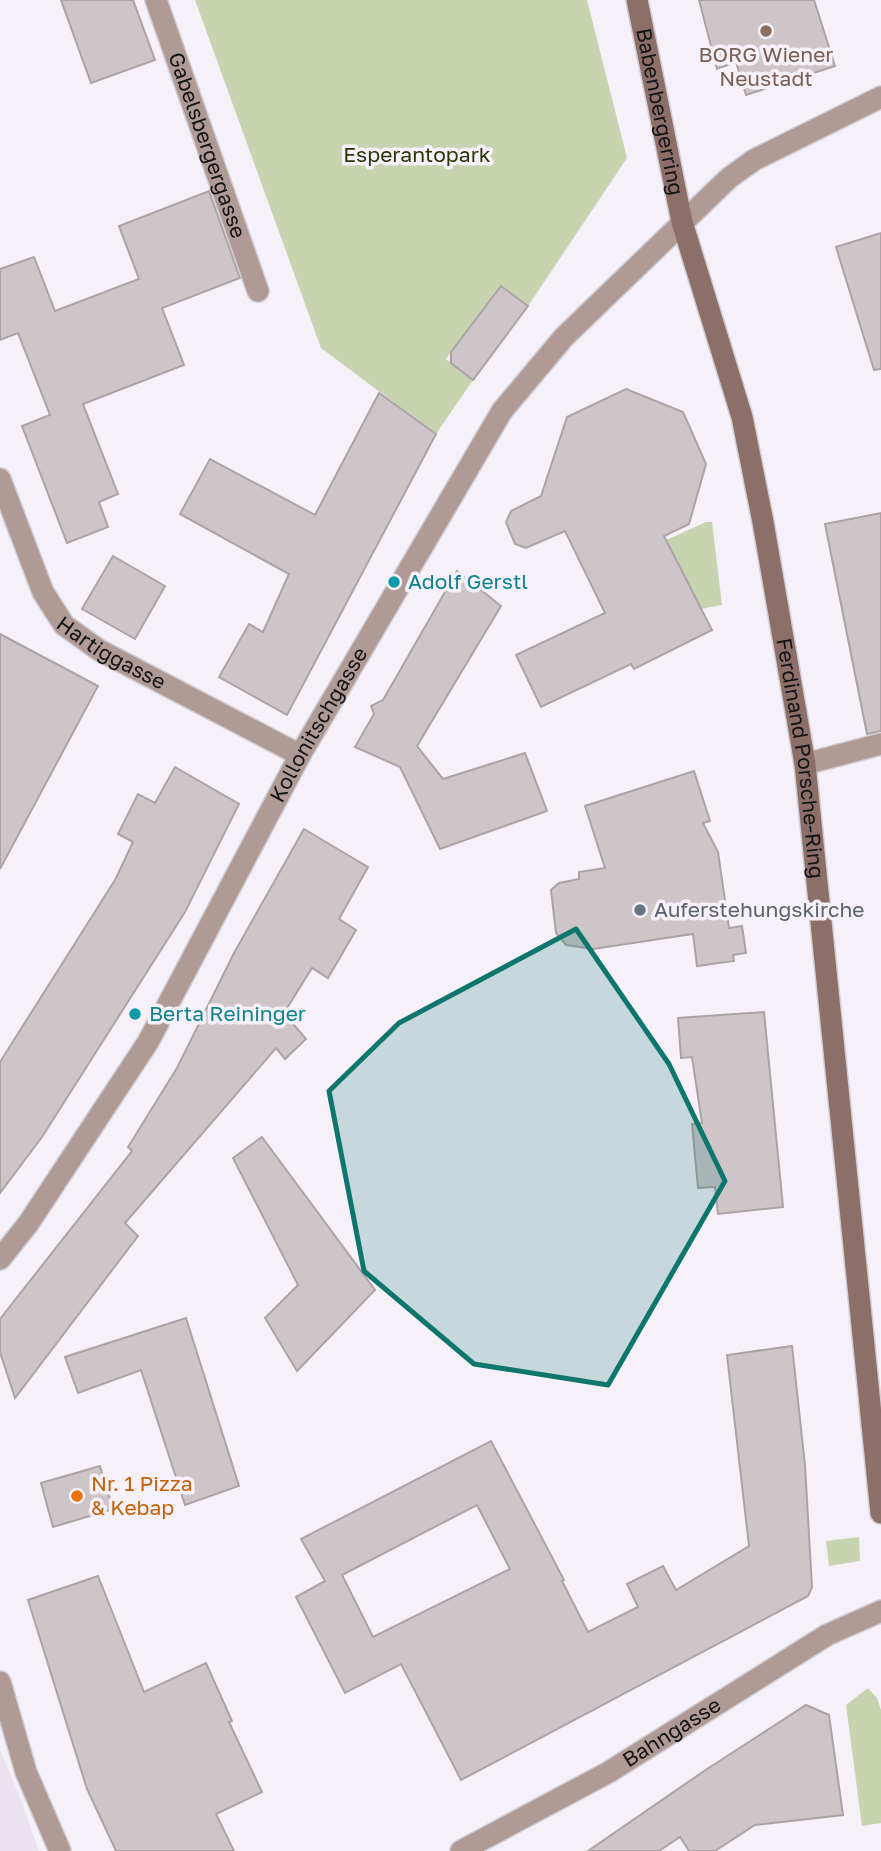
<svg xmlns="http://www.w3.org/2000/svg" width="881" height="1851" font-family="'Golos Text',sans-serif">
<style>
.built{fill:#ebe2ef}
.green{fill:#c7d4af}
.building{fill:#cec5c8;stroke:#aca3a6;stroke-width:2;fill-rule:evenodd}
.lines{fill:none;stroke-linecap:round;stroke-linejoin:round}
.street-casing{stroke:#d2cdd4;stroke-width:24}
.secondary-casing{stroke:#d2cdd4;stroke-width:24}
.street{stroke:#af9a95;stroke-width:21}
.secondary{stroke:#8d6f69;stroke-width:21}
.marked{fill:#0f766e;fill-opacity:0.2;stroke:#0f766e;stroke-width:5;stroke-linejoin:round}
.education-dot{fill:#8d6e63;stroke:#f6f1f8;stroke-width:2.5}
.culture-dot{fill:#0f9aa8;stroke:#f6f1f8;stroke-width:2.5}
.worship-dot{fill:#6b7280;stroke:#f6f1f8;stroke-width:2.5}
.food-dot{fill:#e8710a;stroke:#f6f1f8;stroke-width:2.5}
.labels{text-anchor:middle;stroke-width:7;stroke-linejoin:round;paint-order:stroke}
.education-label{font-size:21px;fill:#785e54;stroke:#f6f1f8}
.street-label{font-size:21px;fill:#141315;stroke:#f6f1f8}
.park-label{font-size:21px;fill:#2a3605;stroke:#f6f1f8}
.culture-label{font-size:21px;fill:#0d838f;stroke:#f6f1f8;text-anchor:start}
.worship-label{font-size:21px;fill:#5b616d;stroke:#f6f1f8;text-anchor:start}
.food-label{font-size:21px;fill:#c56008;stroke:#f6f1f8;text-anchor:start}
</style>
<rect width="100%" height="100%" fill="#f6f1f8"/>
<!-- built -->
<path class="built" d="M 0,1750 L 17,1790 L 39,1851 L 0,1851 Z"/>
<!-- green -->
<g class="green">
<path d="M 195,0 L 587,0 L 627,158 L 528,306 L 500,286 L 446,359 L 473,380 L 436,434 L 321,348 Z"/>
<path d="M 706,522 L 712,522 L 722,605 L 701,609 L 666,540 Z"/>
<path d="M 859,1537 L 860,1561 L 829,1566 L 826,1541 Z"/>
<path d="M 868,1688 L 877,1698 L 881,1710 L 881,1823 L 862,1826 L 846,1705 Z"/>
</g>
<!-- building -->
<g class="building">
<path d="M 61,0 L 133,0 L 155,60 L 91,83 Z"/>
<path d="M 699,0 L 814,0 L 835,66 L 746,95 L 736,62 L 717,69 Z"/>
<path d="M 209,191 L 240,278 L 162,308 L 184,365 L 83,404 L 118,494 L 99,502 L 108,527 L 67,543 L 22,426 L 50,415 L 18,333 L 0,340 L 0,269 L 34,257 L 55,311 L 139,279 L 119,226 Z"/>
<path d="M 881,233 L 881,369 L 874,370 L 836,247 Z"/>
<path d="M 501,286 L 528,306 L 473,380 L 451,363 L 451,352 Z"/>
<path d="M 626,389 L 683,412 L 706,464 L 689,524 L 664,536 L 712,630 L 634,669 L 631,664 L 541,707 L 516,655 L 605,613 L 565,531 L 526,548 L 515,544 L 506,522 L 511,511 L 541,496 L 567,417 Z"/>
<path d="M 379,393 L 436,434 L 287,715 L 219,677 L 249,624 L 263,632 L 289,574 L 180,514 L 210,459 L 315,515 Z"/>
<path d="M 881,513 L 881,731 L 867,734 L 825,524 Z"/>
<path d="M 113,556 L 165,586 L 135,639 L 82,609 Z"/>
<path d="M 457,571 L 501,606 L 417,746 L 443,779 L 525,753 L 547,811 L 440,849 L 400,767 L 355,747 L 374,714 L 371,706 L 383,700 Z"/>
<path d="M 0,634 L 98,686 L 0,869 Z"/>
<path d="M 175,767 L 239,804 L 185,912 L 42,1137 L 0,1193 L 0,1062 L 115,880 L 133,842 L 118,834 L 138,794 L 155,803 Z"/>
<path d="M 694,771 L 710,821 L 703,823 L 718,852 L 729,928 L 742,926 L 746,953 L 733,955 L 734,961 L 697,966 L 693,934 L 593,949 L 566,945 L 556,933 L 551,890 L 559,883 L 579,879 L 579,872 L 605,868 L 585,806 Z"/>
<path d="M 304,829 L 368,867 L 339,919 L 356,930 L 328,978 L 312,968 L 284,1013 L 306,1039 L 285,1059 L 276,1048 L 125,1223 L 138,1236 L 15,1398 L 0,1352 L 0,1319 L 132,1151 L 128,1147 L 177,1068 L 234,953 Z"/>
<path d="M 764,1012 L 783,1207 L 718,1214 L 715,1187 L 698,1188 L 692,1124 L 702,1123 L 692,1057 L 681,1058 L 678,1018 Z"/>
<path d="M 262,1137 L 375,1290 L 297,1371 L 265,1318 L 298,1285 L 233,1158 Z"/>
<path d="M 186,1318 L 239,1486 L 185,1505 L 141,1370 L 78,1393 L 65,1357 Z"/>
<path d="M 792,1346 L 805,1465 L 812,1587 L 808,1596 L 461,1780 L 401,1664 L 345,1693 L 296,1597 L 325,1581 L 301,1539 L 491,1441 L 564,1580 L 562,1581 L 588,1632 L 638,1607 L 627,1584 L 663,1566 L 676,1590 L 749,1546 L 727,1355 ZM 477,1505 L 510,1569 L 373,1637 L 342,1575 Z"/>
<path d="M 100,1466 L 113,1509 L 53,1527 L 41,1483 Z"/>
<path d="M 98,1576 L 144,1692 L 206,1663 L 232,1721 L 229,1722 L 262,1792 L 216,1814 L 234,1851 L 116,1851 L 87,1789 L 28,1600 Z"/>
<path d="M 806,1705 L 829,1715 L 843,1815 L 755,1825 L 715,1851 L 689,1851 L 680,1837 L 659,1851 L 588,1851 L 704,1771 Z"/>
</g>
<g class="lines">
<defs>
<g id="street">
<path id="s1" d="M 156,0 L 258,291"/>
<path id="s2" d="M 0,479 L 43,592 L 64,625 L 99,650 L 300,755"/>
<path d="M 805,764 L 881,744"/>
<path id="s3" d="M 0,1259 L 28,1224 L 148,1042 L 300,755 L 502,411 L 564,337 L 729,178 L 754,160 L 881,97"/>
<path d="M 0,1682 L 26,1772 L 60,1851"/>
<path id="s4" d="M 461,1851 L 609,1772 L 827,1635 L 881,1611"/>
</g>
<g id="secondary">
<path id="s5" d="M 637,0 L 682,222 L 742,417 L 763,522 L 805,764 L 881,1513"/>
</g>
</defs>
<!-- street casing -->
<use href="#street" class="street-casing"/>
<!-- secondary casing -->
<use href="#secondary" class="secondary-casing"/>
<!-- street -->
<use href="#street" class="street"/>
<!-- secondary -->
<use href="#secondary" class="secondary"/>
</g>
<!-- marked area -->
<path class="marked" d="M 576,929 L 669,1064 L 725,1181 L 608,1385 L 474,1364 L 364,1271 L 329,1091 L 399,1023 Z"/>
<!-- markers -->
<circle class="education-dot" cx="766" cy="31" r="7"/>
<g class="culture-dot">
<circle cx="394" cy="582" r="7"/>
<circle cx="135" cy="1014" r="7"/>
</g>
<circle class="worship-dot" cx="640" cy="910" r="7"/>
<circle class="food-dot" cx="77" cy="1496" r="7"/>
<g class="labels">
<!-- education labels -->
<g class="education-label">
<text x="766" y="62">BORG Wiener<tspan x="766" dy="24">Neustadt</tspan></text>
</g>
<!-- street labels -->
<g class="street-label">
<text dy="7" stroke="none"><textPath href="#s5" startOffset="114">Babenbergerring</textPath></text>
<text dy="7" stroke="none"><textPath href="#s1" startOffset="154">Gabelsbergergasse</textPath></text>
<text dy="7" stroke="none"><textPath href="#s2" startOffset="215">Hartiggasse</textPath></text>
<text dy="7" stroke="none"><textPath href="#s3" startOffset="623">Kollonitschgasse</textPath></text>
<text dy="7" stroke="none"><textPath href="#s5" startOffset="777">Ferdinand Porsche-Ring</textPath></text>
<text dy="7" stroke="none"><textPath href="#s4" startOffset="242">Bahngasse</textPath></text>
</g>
<!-- park labels -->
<g class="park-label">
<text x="417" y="162">Esperantopark</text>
</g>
<!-- culture labels -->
<g class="culture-label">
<text x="408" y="589">Adolf Gerstl</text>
<text x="149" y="1021">Berta Reininger</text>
</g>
<!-- worship labels -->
<g class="worship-label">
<text x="654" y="917">Auferstehungskirche</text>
</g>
<!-- food labels -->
<g class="food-label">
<text x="91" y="1491">Nr. 1 Pizza<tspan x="91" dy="24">&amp; Kebap</tspan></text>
</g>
</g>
</svg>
